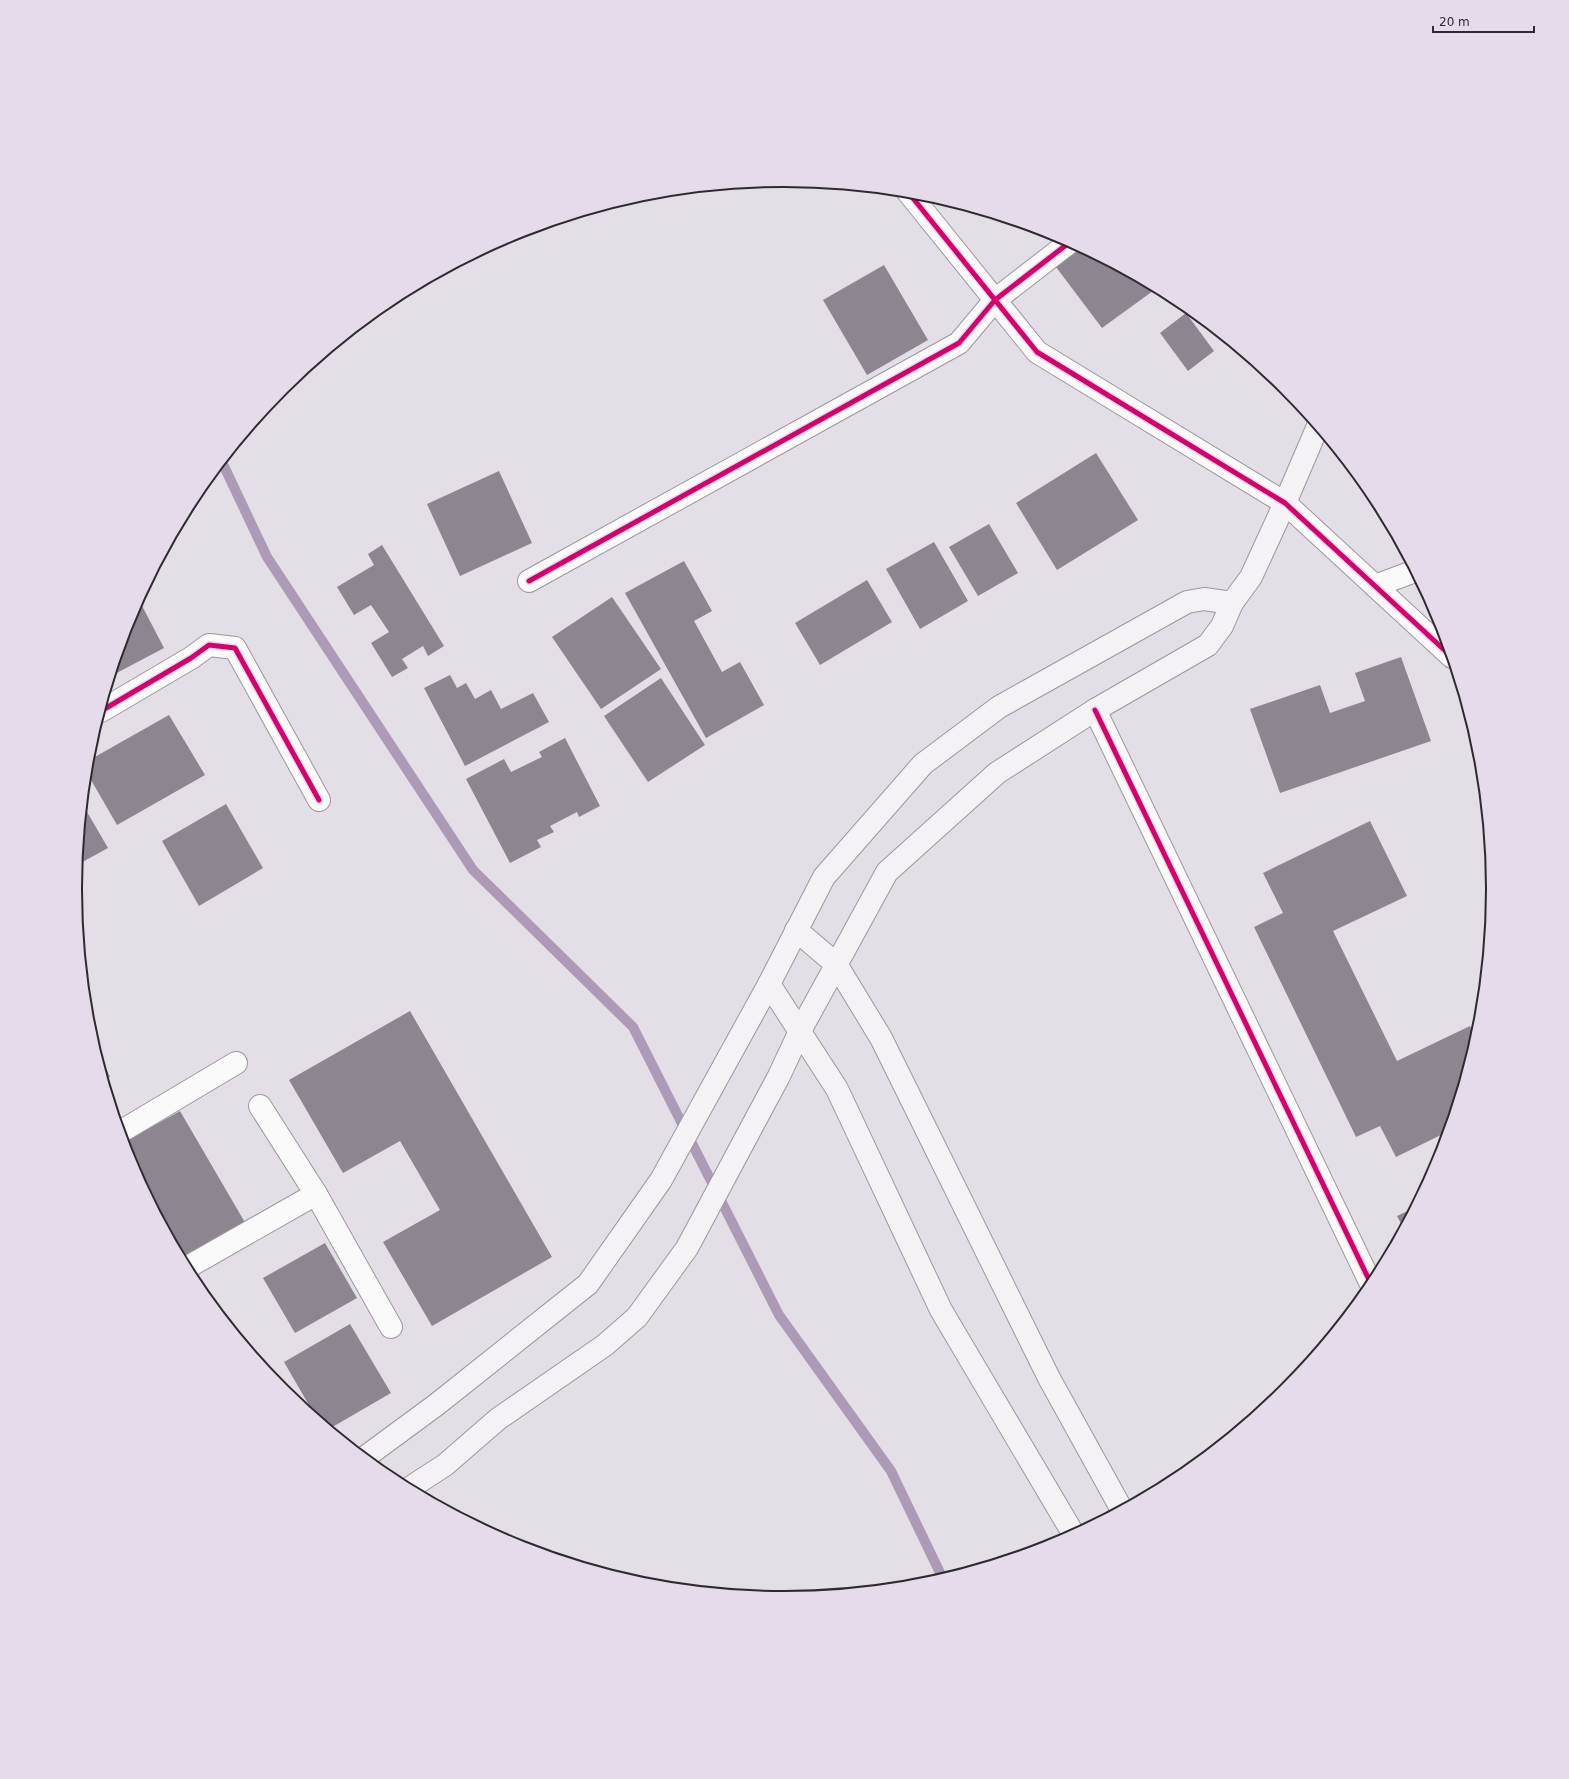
<svg xmlns="http://www.w3.org/2000/svg" width="1569" height="1779" font-family="'DejaVu Sans',sans-serif">
<style>
.lines{fill:none;stroke-linecap:round;stroke-linejoin:round}
.stream{stroke:#ad9ab7;stroke-width:10}
.building{fill:#8d8690}
.minor-casing{stroke:#9c989e;stroke-width:24}
.tertiary-casing{stroke:#9c989e;stroke-width:24}
.secondary-casing{stroke:#9c989e;stroke-width:24}
.minor{stroke:#fbfafb;stroke-width:22}
.tertiary{stroke:#fbfafb;stroke-width:22}
.secondary{stroke:#f5f2f6;stroke-width:22}
.cycleway-casing{stroke:#e5dbea;stroke-width:8}
.cycleway{stroke:#d6006c;stroke-width:5}
.rim{fill:none;stroke:#2e2b30;stroke-width:2}
</style>
<rect width="100%" height="100%" fill="#e4dee6"/>
<g class="lines">
<!-- stream -->
<path class="stream" d="M 222,462 L 267,557 L 473,870 L 633,1027 L 779,1315 L 891,1471 L 943,1579"/>
</g>
<!-- building -->
<g class="building">
<path d="M 1082,248 L 1157,288 L 1102,328 L 1056,267 Z"/>
<path d="M 884,265 L 928,340 L 867,375 L 823,300 Z"/>
<path d="M 1186,313 L 1214,351 L 1188,371 L 1160,333 Z"/>
<path d="M 1096,453 L 1138,520 L 1057,570 L 1016,503 Z"/>
<path d="M 499,471 L 532,543 L 460,576 L 427,504 Z"/>
<path d="M 989,524 L 1018,573 L 978,596 L 949,547 Z"/>
<path d="M 934,542 L 968,601 L 920,629 L 886,569 Z"/>
<path d="M 382,545 L 444,646 L 428,656 L 423,646 L 402,659 L 408,668 L 392,677 L 371,643 L 389,632 L 371,605 L 354,615 L 337,587 L 374,565 L 368,554 Z"/>
<path d="M 684,561 L 712,611 L 694,621 L 722,672 L 740,662 L 764,705 L 706,738 L 625,593 Z"/>
<path d="M 867,580 L 892,622 L 820,665 L 795,623 Z"/>
<path d="M 612,597 L 661,669 L 601,709 L 552,637 Z"/>
<path d="M 139,600 L 164,648 L 111,676 L 129,618 Z"/>
<path d="M 1401,657 L 1431,741 L 1280,793 L 1250,709 L 1320,685 L 1330,713 L 1365,701 L 1355,673 Z"/>
<path d="M 450,675 L 457,688 L 466,683 L 475,699 L 491,690 L 501,709 L 533,693 L 549,722 L 465,766 L 424,688 Z"/>
<path d="M 661,678 L 705,745 L 648,782 L 604,716 Z"/>
<path d="M 169,715 L 205,775 L 117,825 L 87,773 L 89,751 L 93,758 Z"/>
<path d="M 565,738 L 600,806 L 579,817 L 577,812 L 550,826 L 554,832 L 537,840 L 541,847 L 510,863 L 466,779 L 504,759 L 511,772 L 542,757 L 539,752 Z"/>
<path d="M 226,804 L 263,868 L 199,906 L 162,841 Z"/>
<path d="M 83,805 L 108,848 L 77,865 L 81,830 Z"/>
<path d="M 1370,821 L 1407,896 L 1333,931 L 1397,1061 L 1470,1026 L 1477,1040 L 1449,1131 L 1396,1157 L 1380,1126 L 1356,1137 L 1254,927 L 1283,913 L 1263,873 Z"/>
<path d="M 410,1011 L 552,1257 L 432,1326 L 383,1242 L 440,1210 L 400,1141 L 343,1173 L 289,1080 Z"/>
<path d="M 95,1046 L 110,1077 L 104,1079 L 94,1047 Z"/>
<path d="M 180,1111 L 247,1226 L 183,1262 L 129,1161 L 123,1143 Z"/>
<path d="M 1416,1207 L 1414,1210 L 1404,1229 L 1397,1216 Z"/>
<path d="M 325,1243 L 357,1298 L 295,1333 L 263,1278 Z"/>
<path d="M 350,1324 L 391,1393 L 329,1429 L 317,1419 L 284,1362 Z"/>
</g>
<g class="lines">
<defs>
<g id="minor">
<path d="M 529,581 L 959,343 L 995,300 L 1070,242"/>
<path d="M 1095,710 L 1372,1286"/>
<path d="M 101,711 L 191,658 L 209,645 L 235,648 L 319,800"/>
<path d="M 260,1106 L 316,1194 L 391,1327"/>
<path d="M 120,1132 L 236,1063"/>
<path d="M 186,1268 L 316,1194"/>
</g>
<g id="tertiary">
<path d="M 908,192 L 1037,352 L 1285,503 L 1452,657"/>
<path d="M 1375,586 L 1415,571"/>
</g>
<g id="secondary">
<path d="M 796,930 L 836,964 L 881,1038 L 1049,1378 L 1122,1510"/>
<path d="M 769,984 L 837,1089 L 941,1310 L 1074,1535"/>
<path d="M 364,1458 L 436,1405 L 588,1284 L 661,1180 L 769,984 L 824,877 L 923,764 L 999,707 L 1187,602 L 1204,599 L 1232,603"/>
<path d="M 408,1489 L 445,1465 L 498,1419 L 605,1345 L 637,1317 L 687,1248 L 779,1076 L 800,1031 L 887,872 L 997,773 L 1095,710 L 1208,645 L 1222,626 L 1232,603 L 1251,577 L 1285,503 L 1318,426"/>
</g>
</defs>
<!-- minor casing -->
<use href="#minor" class="minor-casing"/>
<!-- tertiary casing -->
<use href="#tertiary" class="tertiary-casing"/>
<!-- secondary casing -->
<use href="#secondary" class="secondary-casing"/>
<!-- minor -->
<use href="#minor" class="minor"/>
<!-- tertiary -->
<use href="#tertiary" class="tertiary"/>
<!-- secondary -->
<use href="#secondary" class="secondary"/>
<defs>
<g id="cycleway">
<path d="M 908,192 L 1037,352 L 1285,503 L 1452,657"/>
<path d="M 529,581 L 959,343 L 995,300 L 1070,242"/>
<path d="M 1095,710 L 1372,1286"/>
<path d="M 101,711 L 191,658 L 209,645 L 235,648 L 319,800"/>
</g>
</defs>
<!-- cycleway casing -->
<use href="#cycleway" class="cycleway-casing"/>
<!-- cycleway -->
<use href="#cycleway" class="cycleway"/>
</g>
<!-- crop -->
<path d="M0 0H1569V1779H0ZM82 889a702 702 0 1 1 1404 0a702 702 0 1 1-1404 0Z" fill="#e5dbea" fill-rule="evenodd"/>
<path class="rim" d="M82 889a702 702 0 1 1 1404 0a702 702 0 1 1-1404 0Z"/>
<!-- scale -->
<path d="M1433 26v6h101v-6" fill="none" stroke="#2e2b30" stroke-width="2"/>
<text x="1439" y="26" font-size="12" fill="#2e2b30" stroke="#e5dbea" stroke-width="3" paint-order="stroke">20 m</text>
</svg>
